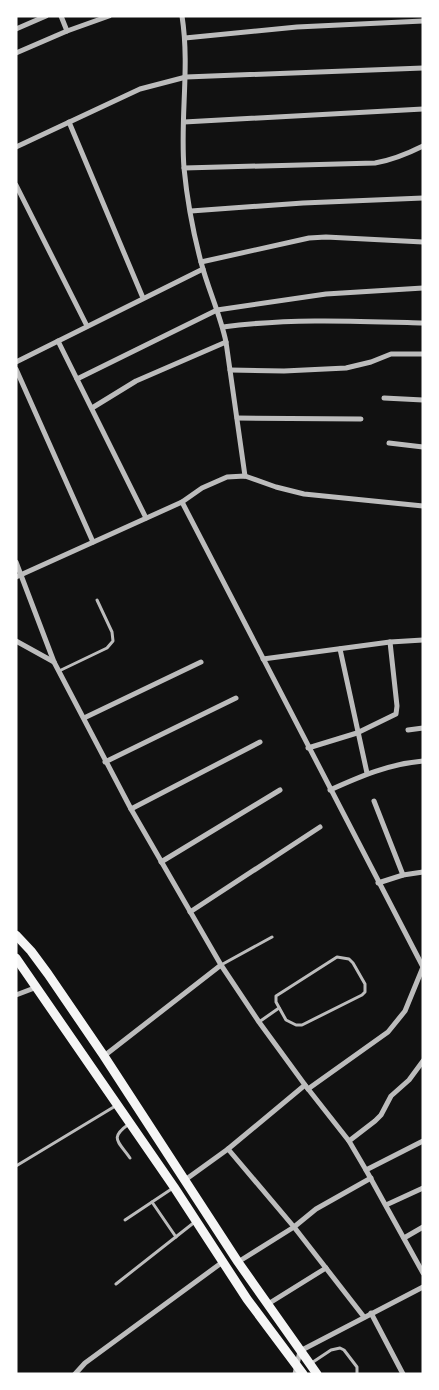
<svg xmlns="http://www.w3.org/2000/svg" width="439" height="1390" font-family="Arial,sans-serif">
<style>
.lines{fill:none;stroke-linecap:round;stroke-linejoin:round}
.service{stroke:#bcbcbc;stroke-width:3}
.minor{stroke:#bcbcbc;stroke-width:5}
.secondary{stroke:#f5f5f5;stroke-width:9}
</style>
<rect width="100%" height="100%" fill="#111"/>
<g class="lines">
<!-- service -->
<g class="service">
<path d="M 59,671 L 107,648 L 113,641 L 112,632 L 97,600"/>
<path d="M 337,957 L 349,959 L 353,963 L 365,984 L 365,992 L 362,995 L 302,1025 L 296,1025 L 286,1020 L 276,1002 L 276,996 Z"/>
<path d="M 221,965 L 272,937"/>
<path d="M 259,1022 L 279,1008"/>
<path d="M 129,1124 C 109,1138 118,1141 130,1158"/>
<path d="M 16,1166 L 117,1105"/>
<path d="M 152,1202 L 176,1237"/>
<path d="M 125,1220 L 173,1188"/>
<path d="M 116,1284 L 196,1221"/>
<path d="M 310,1364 L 331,1350 L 340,1348 L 344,1350 L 357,1367 L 357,1374"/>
</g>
<!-- minor -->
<g class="minor">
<path d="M 61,16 L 67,31"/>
<path d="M 182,16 C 190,67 180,117 184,168 C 187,199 193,232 201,262 C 208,289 220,314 226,342 L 245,476"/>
<path d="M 16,29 L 46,16"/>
<path d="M 185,38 L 297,27 L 423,21"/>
<path d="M 16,53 L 67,31 L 109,16"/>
<path d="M 69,122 L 143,298"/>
<path d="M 184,122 L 423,109"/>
<path d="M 16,147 L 140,89 L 186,77 L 423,68"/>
<path d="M 184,168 L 375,163 C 393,160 407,154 423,146"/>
<path d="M 16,185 L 87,326"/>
<path d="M 191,211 L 303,203 L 423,198"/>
<path d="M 201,262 L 309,238 L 326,237 L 423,242"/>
<path d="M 223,327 C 289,318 356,321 423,323"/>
<path d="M 58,341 L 146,518"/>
<path d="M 16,362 L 203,269"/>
<path d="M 16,369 L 93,542"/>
<path d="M 230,370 L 284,371 L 346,368 L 371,362 L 391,354 L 423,354"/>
<path d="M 77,379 L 217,310 L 326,294 L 423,288"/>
<path d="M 384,398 L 423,400"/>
<path d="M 92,408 L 136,381 L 226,342"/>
<path d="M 237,418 L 361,419"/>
<path d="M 389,443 L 423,447"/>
<path d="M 182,502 L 423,967"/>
<path d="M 16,562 L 54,662 L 131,809 L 221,965 L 259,1022 L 305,1085 L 349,1141 L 366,1170 L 423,1273"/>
<path d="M 16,577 L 182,502 L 202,488 L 227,477 L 245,476 L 276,487 L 304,494 L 423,506"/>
<path d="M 16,641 L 54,662"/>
<path d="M 340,649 L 367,773"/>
<path d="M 263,659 L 390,642 L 423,640"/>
<path d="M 84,718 L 201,662"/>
<path d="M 408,730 L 423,728"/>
<path d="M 308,748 L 357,733 L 396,714 L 397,706 L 390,642"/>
<path d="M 105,762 L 236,698"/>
<path d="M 330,790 C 361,776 389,764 423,761"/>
<path d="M 374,801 L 403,875"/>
<path d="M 131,809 L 260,742"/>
<path d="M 161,862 L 280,790"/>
<path d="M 378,883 L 403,875 L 423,872"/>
<path d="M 190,912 L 320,827"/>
<path d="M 16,995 L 37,987"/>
<path d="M 104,1056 L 221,965"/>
<path d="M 308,1089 L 388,1032 L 405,1011 L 423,967"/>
<path d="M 349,1141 L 375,1121 L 381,1115 L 391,1096 L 409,1080 L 423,1061"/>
<path d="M 228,1149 L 294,1227 L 364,1317"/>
<path d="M 366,1170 L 423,1141"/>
<path d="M 185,1180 L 228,1149 L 305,1085"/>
<path d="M 386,1205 L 423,1188"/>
<path d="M 404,1238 L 423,1227"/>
<path d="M 238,1262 L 294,1227 L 316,1209 L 371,1178"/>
<path d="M 268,1304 L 326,1268"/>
<path d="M 371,1313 L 403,1374"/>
<path d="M 75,1374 L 85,1363 L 224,1261"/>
<path d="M 295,1374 L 300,1351 L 423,1287"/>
</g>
<!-- secondary -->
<g class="secondary">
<path d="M 16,935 L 31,951 L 48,974 L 104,1056 L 238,1262 L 317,1374"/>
<path d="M 16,958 L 174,1187 L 247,1299 L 303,1374"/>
</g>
</g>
<!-- border -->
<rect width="439" height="1390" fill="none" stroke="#ffffff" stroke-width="35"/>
</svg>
